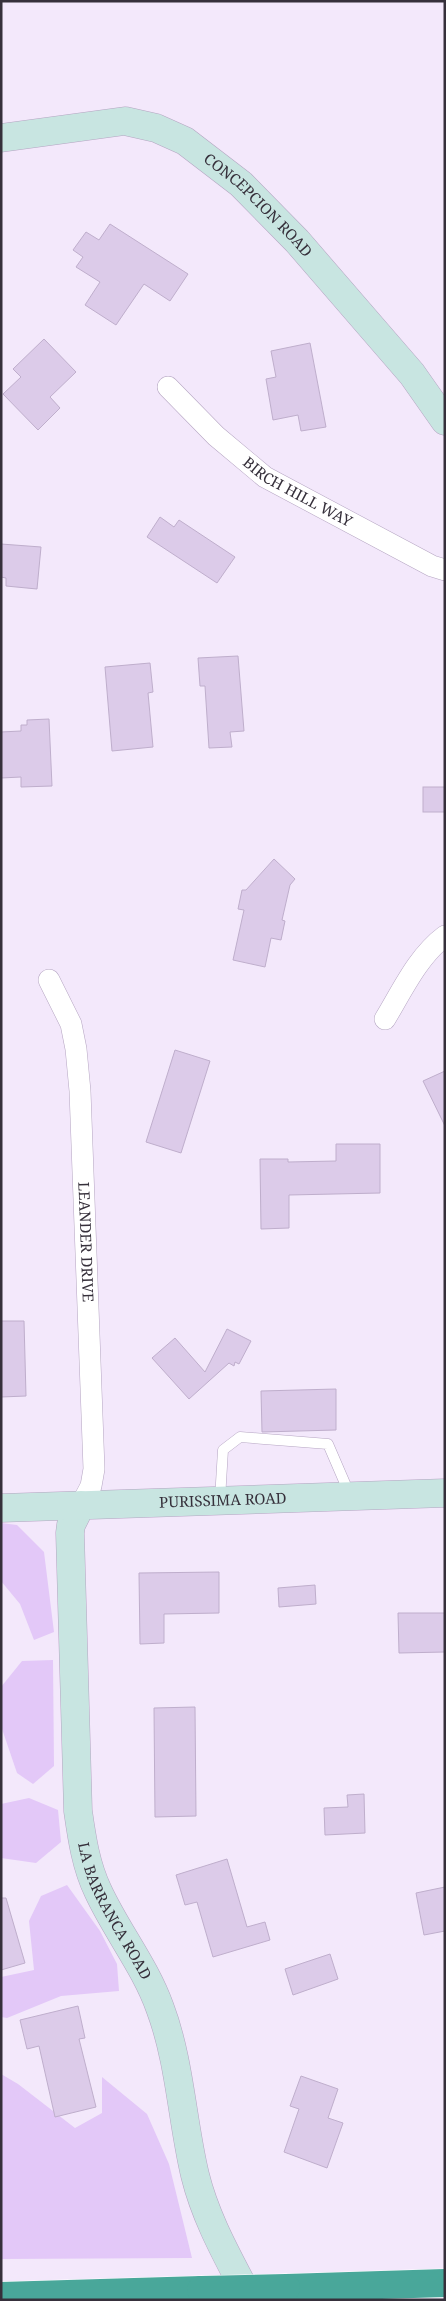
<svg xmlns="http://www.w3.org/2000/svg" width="446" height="2301" font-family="'Noto Serif',serif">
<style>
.green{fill:#e3c8f8}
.building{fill:#dccbe9;stroke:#bfaecc}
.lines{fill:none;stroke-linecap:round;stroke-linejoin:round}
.lane-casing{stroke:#b5a5c2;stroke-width:11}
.street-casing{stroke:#b5a5c2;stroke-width:22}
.secondary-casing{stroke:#b5a5c2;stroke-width:29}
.highway-casing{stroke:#fff;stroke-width:29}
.lane{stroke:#fff;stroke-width:10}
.street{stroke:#fff;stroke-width:21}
.secondary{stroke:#c8e5e1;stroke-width:28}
.highway{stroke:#49a79a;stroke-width:28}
.highway-bridge-casing{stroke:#fff;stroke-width:29;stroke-linecap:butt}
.highway-bridge{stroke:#49a79a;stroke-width:28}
.labels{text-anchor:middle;stroke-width:4;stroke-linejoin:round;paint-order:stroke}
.street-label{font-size:15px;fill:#36303b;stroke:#fff}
</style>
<rect width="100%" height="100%" fill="#f3e8fb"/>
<!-- green -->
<g class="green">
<path d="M 1,1523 L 17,1525 L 44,1552 L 54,1632 L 34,1640 L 20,1604 L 1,1581 Z"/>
<path d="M 53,1660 L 54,1766 L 33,1784 L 17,1773 L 1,1726 L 1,1687 L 22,1661 Z"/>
<path d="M 29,1798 L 58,1810 L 61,1842 L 36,1863 L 1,1858 L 1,1804 Z"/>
<path d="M 67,1885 L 100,1931 L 117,1964 L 119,1991 L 61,1996 L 7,2018 L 1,2017 L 1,1977 L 34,1970 L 29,1921 L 41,1896 Z"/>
<path d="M 1,2074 L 18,2084 L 75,2128 L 102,2113 L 102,2077 L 147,2114 L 169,2164 L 192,2258 L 1,2259 Z"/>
</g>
<!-- building -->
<g class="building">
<path d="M 110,224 L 188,274 L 170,301 L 144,284 L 116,325 L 85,305 L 100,282 L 76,267 L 83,257 L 73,250 L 86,232 L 99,240 Z"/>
<path d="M 44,339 L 76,372 L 50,397 L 60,408 L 38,430 L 3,394 L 21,377 L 13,369 Z"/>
<path d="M 310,343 L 326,427 L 301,431 L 298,415 L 273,420 L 266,379 L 276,377 L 271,351 Z"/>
<path d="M 160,517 L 174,527 L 179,520 L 235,557 L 217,583 L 147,537 Z"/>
<path d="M 1,544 L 41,547 L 37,589 L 6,586 L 6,578 L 1,577 Z"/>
<path d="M 238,656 L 244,731 L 230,732 L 232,747 L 209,748 L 205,686 L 200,686 L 198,658 Z"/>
<path d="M 150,663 L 153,692 L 148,693 L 153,747 L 112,751 L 105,667 Z"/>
<path d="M 49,719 L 52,786 L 21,787 L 21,777 L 1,778 L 1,732 L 21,731 L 21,725 L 27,725 L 27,720 Z"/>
<rect x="423" y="787" width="22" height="25"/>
<path d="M 274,859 L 295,879 L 290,885 L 282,920 L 285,921 L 281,940 L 271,938 L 265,967 L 233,960 L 244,910 L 238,909 L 242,890 L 246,890 Z"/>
<path d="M 175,1050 L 210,1061 L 181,1153 L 146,1142 Z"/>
<path d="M 445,1071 L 445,1126 L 423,1081 Z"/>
<path d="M 336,1144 L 380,1144 L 380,1193 L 289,1195 L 289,1228 L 261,1229 L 260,1159 L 288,1159 L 288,1162 L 336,1161 Z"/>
<path d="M 1,1321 L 24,1321 L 26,1396 L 1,1397 Z"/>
<path d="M 227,1329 L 251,1341 L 239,1364 L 235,1362 L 234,1366 L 229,1363 L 189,1399 L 152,1358 L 175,1338 L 205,1372 Z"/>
<path d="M 336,1389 L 336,1430 L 262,1432 L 261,1391 Z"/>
<path d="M 219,1572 L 219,1613 L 164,1614 L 164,1643 L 140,1644 L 139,1573 Z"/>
<path d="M 315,1585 L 316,1604 L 279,1607 L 278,1588 Z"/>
<path d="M 398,1613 L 445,1613 L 445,1652 L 399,1653 Z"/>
<path d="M 195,1707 L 196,1816 L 155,1817 L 154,1708 Z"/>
<path d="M 364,1794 L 365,1833 L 325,1835 L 324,1808 L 348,1807 L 347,1795 Z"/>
<path d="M 227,1859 L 247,1927 L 265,1922 L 270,1940 L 213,1957 L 197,1902 L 185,1905 L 176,1875 Z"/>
<path d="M 445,1887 L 445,1931 L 424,1935 L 416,1893 Z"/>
<path d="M 1,1898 L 6,1898 L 25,1963 L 1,1970 Z"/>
<path d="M 330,1954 L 338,1979 L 293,1995 L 285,1969 Z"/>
<path d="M 78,2006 L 85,2038 L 79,2039 L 96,2107 L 55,2117 L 39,2046 L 27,2049 L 20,2020 Z"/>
<path d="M 301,2076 L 338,2089 L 328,2118 L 343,2123 L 327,2168 L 284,2152 L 299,2109 L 290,2106 Z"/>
</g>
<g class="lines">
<defs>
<path id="lane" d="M 220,1499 L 223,1450 L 240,1437 L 328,1444 L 350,1495"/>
<g id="street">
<path id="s1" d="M 168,387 L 216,436 L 265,477 L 432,566 L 445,570"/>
<path id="s2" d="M 49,980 L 71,1024 L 76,1049 L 80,1091 L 94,1469 L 91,1486 L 81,1505"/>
<path d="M 385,1019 C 402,991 418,956 445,936"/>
</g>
<g id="secondary">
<path id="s3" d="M 1,138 L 125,121 L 156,128 L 185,141 L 241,184 L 297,241 L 412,374 L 445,421"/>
<path id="s4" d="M 81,1505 L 71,1525 L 70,1533 L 78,1811 C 82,1839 86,1866 98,1891 C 117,1932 145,1966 160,2008 C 180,2061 182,2121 195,2175 C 206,2220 229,2259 250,2300"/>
<path id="s5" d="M 1,1508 L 445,1493"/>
</g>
<g id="highway">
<path d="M 286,2288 L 445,2283"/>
<path d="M 1,2296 L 201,2290"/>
</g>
</defs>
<!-- lane casing -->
<use href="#lane" class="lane-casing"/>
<!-- street casing -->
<use href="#street" class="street-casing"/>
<!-- secondary casing -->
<use href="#secondary" class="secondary-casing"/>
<!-- highway casing -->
<use href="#highway" class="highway-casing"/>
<!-- lane -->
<use href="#lane" class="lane"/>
<!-- street -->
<use href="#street" class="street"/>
<!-- secondary -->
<use href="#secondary" class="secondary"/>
<!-- highway -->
<use href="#highway" class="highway"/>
<defs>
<path id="highway-bridge" d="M 201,2290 L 286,2288"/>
</defs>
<!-- highway-bridge casing -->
<use href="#highway-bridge" class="highway-bridge-casing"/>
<!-- highway-bridge -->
<use href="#highway-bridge" class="highway-bridge"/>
</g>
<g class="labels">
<!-- street labels -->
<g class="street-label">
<text dy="5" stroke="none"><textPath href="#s3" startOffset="286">CONCEPCION ROAD</textPath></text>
<text dy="5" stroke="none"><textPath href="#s1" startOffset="168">BIRCH HILL WAY</textPath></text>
<text dy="5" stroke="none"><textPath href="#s2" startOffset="268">LEANDER DRIVE</textPath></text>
<text dy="5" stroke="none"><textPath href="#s5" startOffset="222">PURISSIMA ROAD</textPath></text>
<text dy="5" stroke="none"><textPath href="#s4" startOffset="416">LA BARRANCA ROAD</textPath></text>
</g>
</g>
<!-- border -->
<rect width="446" height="2301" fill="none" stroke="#36303b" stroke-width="5"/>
</svg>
